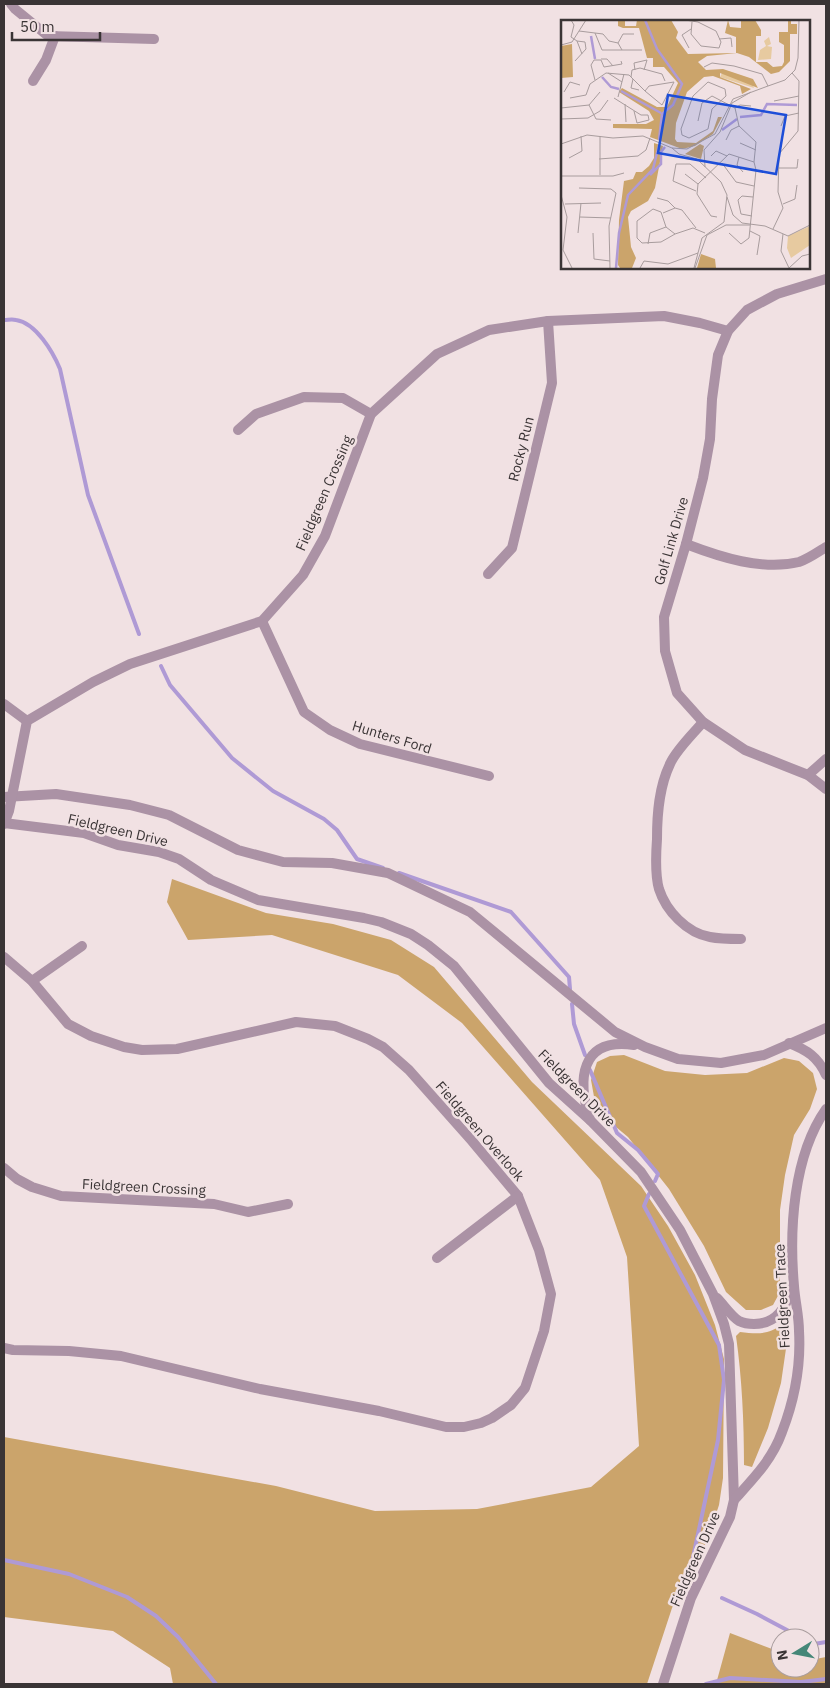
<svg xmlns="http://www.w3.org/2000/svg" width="830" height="1688" font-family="'IBM Plex Sans',sans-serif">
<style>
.forest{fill:#cba46b}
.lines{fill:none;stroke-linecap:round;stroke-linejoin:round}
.stream{stroke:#af9ad5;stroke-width:4}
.street{stroke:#ab92a5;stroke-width:10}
.labels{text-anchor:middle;stroke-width:5;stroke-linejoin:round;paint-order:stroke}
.street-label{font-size:14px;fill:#3a3435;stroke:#f1e1e3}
.inset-river{fill:none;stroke:#af9ad5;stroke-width:2.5}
.inset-road{fill:none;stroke:#a89c9d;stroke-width:1}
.view{fill:#1d4ed8;fill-opacity:0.15;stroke:#1d4ed8;stroke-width:2.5}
.inset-edge{fill:none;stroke:#3a3435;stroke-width:2.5}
</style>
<rect width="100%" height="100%" fill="#f1e1e3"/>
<!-- forest -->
<g class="forest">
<path d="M 172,879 L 266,913 L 333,924 L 391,940 L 434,967 L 532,1082 L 641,1186 L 668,1226 L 695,1275 L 715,1325 L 724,1359 L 723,1478 L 719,1505 L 707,1541 L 672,1608 L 647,1684 L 173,1684 L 170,1668 L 113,1631 L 4,1617 L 4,1437 L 276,1486 L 375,1511 L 477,1509 L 591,1487 L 639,1446 L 627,1257 L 600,1180 L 462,1023 L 398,975 L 272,935 L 188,940 L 167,902 Z"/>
<path d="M 624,1055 L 665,1071 L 705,1075 L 747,1073 L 784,1058 L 799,1061 L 813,1073 L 817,1089 L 810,1109 L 794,1135 L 785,1175 L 780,1210 L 780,1292 L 773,1305 L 761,1310 L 746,1310 L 726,1292 L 704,1246 L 669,1189 L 628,1137 L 604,1117 L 595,1102 L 591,1080 L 597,1062 L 610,1056 Z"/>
<path d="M 783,1324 L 789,1328 L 781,1383 L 768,1428 L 752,1467 L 744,1465 C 744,1421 742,1379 736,1336 L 740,1332 C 758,1334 768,1335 783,1324 Z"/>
<path d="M 730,1633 L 780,1652 L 780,1668 L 810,1668 L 810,1660 L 826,1657 L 826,1684 L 716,1684 Z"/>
</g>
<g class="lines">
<!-- stream -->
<g class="stream">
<path d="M 4,320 C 8,320 12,319 16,320 C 36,323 53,352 60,369 L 88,495 L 139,634"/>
<path d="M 161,666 L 170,685 L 232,758 L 273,791 L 324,819 L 337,830 L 357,859 L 383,868"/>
<path d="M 399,873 L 511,912 L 569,977 L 570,989"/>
<path d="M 572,1004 L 574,1024 L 585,1055"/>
<path d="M 590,1070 L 617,1133 L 638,1150 L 658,1174 L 655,1181"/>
<path d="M 649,1194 L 644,1206 L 719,1345 L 724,1380 L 718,1440 L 692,1562"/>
<path d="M 4,1560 L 69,1574 L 127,1597 L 156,1616 L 178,1637 L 216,1684"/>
<path d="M 722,1598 L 757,1614 L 802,1638"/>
<path d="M 810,1642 L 814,1644 L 826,1642"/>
<path d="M 706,1684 L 730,1678 L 801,1682 L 826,1679"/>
</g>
<!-- street -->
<g class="street">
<path d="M 11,4 L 15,9 L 48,36 L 154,39"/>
<path d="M 33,81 L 46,60 L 55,36"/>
<path d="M 826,279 L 777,294 L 747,310 L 728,331 L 718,355 L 712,399 L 710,439 L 703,478 L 686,544 L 664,617 L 665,651 L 677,693 L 703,722 L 745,750 L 808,775 L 826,789"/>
<path d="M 238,430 L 256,414 L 304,397 L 343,398 L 371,414"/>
<path d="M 686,544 C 720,557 762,571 799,562 C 808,559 818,552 826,547"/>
<path d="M 488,574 L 512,548 L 552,383 L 548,321"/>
<path d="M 262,621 L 304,712 L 330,730 L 360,744 L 489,776"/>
<path d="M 4,704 L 27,721"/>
<path d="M 703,722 C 693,734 676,750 670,764 C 659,787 657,813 657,839 C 656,853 655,875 659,889 C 666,911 687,933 710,937 C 720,939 731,939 741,939"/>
<path d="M 808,775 L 826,759"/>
<path d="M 4,797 L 56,794 L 130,805 L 169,815 L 238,850 L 283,862 L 332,863 L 388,873 L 470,912 L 615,1032 L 645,1047 L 678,1059 L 721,1063 L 764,1055 L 826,1028"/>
<path d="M 4,823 L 84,833 L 118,845 L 159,852 L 179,859 L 211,880 L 258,900 L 364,918 L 381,922 L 411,934 L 428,945 L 454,966 L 549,1083 L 590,1120 L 641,1172 L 680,1230 L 713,1294 L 724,1324 L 729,1344 L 734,1500 L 730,1517 L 691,1598 L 663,1684"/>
<path d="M 4,824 L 9,811 L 27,721 L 93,682 L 130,664 L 262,621 L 303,575 L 325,536 L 371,414 L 437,354 L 489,330 L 548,321 L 664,316 L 700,323 L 728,331"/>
<path d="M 4,957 L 32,981 L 68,1024 L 91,1036 L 124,1047 L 142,1050 L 177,1049 L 296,1022 L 335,1026 L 368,1039 L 383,1047 L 409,1070 L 472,1141 L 518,1196 L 539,1250 L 551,1294 L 544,1331 L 525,1388 L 511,1405 L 492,1418 L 481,1423 L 464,1427 L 446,1427 L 379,1411 L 260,1389 L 121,1356 L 69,1351 L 13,1350 L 4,1348"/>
<path d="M 32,981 L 82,946"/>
<path d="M 789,1043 C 807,1050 818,1057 826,1075"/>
<path d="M 590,1120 C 577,1080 580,1037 634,1045"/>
<path d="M 4,1168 L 17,1179 L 32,1187 L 61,1196 L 214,1204 L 248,1212 L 288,1204"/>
<path d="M 437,1258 L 518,1196"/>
<path d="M 717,1298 C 724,1305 731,1316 739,1321 C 743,1323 749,1324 754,1324 C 777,1324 786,1307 792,1288"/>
<path d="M 734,1500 C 753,1479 772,1460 782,1432 C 794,1401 801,1365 799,1331 C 799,1316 795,1301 794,1286 C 789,1230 793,1156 826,1109"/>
</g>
</g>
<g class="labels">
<!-- street labels -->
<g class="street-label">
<text transform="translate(521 449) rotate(-76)" y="5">Rocky Run</text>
<text transform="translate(324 493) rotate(-67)" y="5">Fieldgreen Crossing</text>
<text transform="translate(671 541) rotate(-74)" y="5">Golf Link Drive</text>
<text transform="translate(392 737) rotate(17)" y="5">Hunters Ford</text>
<text transform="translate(118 830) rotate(13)" y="5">Fieldgreen Drive</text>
<text transform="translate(577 1088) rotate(45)" y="5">Fieldgreen Drive</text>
<text transform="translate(480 1131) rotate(49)" y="5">Fieldgreen Overlook</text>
<text transform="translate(144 1187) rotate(3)" y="5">Fieldgreen Crossing</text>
<text transform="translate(782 1296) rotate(-93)" y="5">Fieldgreen Trace</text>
<text transform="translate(695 1559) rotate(-66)" y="5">Fieldgreen Drive</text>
</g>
</g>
<!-- overview -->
<g transform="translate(561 20)">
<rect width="249" height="249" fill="#f1e1e3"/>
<path d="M 208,17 L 210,24 L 206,26 L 211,27 L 210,39 L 197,40 L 199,30 L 205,26 L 203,21 ZM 161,53 L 191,63 L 193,68 L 159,57 ZM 249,206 L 249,225 L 230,238 L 226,228 L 227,216 Z" fill="#e7caa0"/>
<path d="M 57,0 L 64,0 L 64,6 L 75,6 L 76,0 L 110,0 L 117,12 L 115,18 L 127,34 L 175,33 L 175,17 L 164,13 L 167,0 L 169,7 L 180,8 L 180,0 L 194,0 L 200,10 L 200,16 L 195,16 L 195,42 L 206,42 L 212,47 L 221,46 L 223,42 L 223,25 L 218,22 L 218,12 L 227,12 L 227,0 L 230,0 L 230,4 L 236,4 L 236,14 L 229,14 L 229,41 L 218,52 L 210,54 L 188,37 L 176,33 L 146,36 L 137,42 L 145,50 L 162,49 L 192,59 L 197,68 L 159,53 L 159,57 L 190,69 L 181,74 L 179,66 L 152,56 L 143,57 L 126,72 L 115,103 L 114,119 L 116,122 L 135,123 L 152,111 L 157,97 L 161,97 L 152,114 L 134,126 L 121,129 L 89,117 L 91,109 L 52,108 L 52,104 L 85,104 L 93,100 L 88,91 L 58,72 L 61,68 L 96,87 L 106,87 L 117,63 L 103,47 L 92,47 L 92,38 L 86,38 L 78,8 L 62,8 L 57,6 ZM 11,24 L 12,57 L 0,58 L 0,26 ZM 93,123 L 102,126 L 94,168 L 87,181 L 70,191 L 67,197 L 70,227 L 75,238 L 71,248 L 59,248 L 57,245 L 58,200 L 63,161 L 72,159 L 75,152 L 81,152 L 88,146 L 93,138 ZM 139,124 L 143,126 L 140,139 L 124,134 ZM 140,234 L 154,239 L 155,248 L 136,248 Z" fill="#cba46b"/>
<path class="inset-river" d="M 84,0 L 96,29 L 121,64 L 112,85 L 101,94 L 98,120M 30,16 L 34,39M 41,57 L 50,67 L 58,69M 60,71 L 100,93M 179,97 L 200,95 L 206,84 L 236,85M 161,110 L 176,99M 89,155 L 100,144 L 100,132 L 104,127M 55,248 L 58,213 L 67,175 L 92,149 L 98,125"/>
<path class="inset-road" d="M 10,0 L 13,5 L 10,17M 124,0 L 137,2 L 155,11 L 160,22 L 158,28 L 140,26 L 130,14 L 131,2M 18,11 L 42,14 L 48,21 L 57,23 L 61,30M 34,13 L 41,30 L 81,30M 10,17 L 16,21 L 21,34M 158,19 L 170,18 L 171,27M 57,23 L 62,14 L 73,14M 0,25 L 11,22 L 25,0M 128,28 L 121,15 L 130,9M 40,39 L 46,39 L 52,46M 14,41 L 25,29 L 24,22 L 16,21M 143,47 L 151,43 L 173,46 L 201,54 L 207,66M 74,50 L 73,43 L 86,40 L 83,50M 47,53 L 61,62M 70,57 L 71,50 L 79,48 L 101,54 L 104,61M 72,59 L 70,68 L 78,70M 34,60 L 30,45 L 33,40 L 40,40 L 43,47 L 61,44 L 60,41M 147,62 L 164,69 L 165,76 L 151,89 L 147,109 L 128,118 L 121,115 L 120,109 L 132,76 ZM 207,66 L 224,60 L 234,50 L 237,38 L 238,0M 3,72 L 9,62 L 19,65M 57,77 L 63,54M 9,78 L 25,75 L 29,64 L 45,53 L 68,55 L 84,71 L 88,66 L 113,62 L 101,85 L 84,71M 53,78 L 80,95 L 87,95 L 88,100 L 76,103 L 73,91M 213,81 L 238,76M 64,84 L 65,102M 28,85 L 35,99 L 50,100M 0,88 L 28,85 L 39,72M 174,88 L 179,85 L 190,86M 0,99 L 27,98 L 39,91 L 47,80M 137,101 L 141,83 L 151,76 L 174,88 L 178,106 L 195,122 L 193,142M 220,106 L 224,96 L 238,93M 39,116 L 39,155M 165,120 L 170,110 L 178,106M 179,123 L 195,130M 0,124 L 26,115 L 52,118 L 82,116 L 111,128 L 126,129 L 154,114 L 172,79 L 207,66M 111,128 L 118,134 L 136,139 L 160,162 L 166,175 L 163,202 L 141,218 L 133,248M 150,136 L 155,131 L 166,136M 178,137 L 176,145 L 182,152M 8,138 L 21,131 L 20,116M 38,139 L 77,136 L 85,130 L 89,118M 161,143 L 175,162 L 193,166M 144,147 L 143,130 L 159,112 L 171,83 L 190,72M 218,148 L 236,148 L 237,139M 124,154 L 137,164M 0,156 L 52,156 L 63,153M 18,168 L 50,169 L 55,173 L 48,206 L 49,248M 135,171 L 112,161 L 115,144 L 129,144 L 145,158M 0,175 L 6,197 L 2,230 L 11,248M 166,177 L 172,195 L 181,203 L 204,206 L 227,216 L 249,205M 96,178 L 107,181 L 114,188M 4,184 L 40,183M 222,184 L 234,179 L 236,165M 102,193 L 114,188 L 121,190 L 135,208M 191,196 L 180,194 L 177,180 L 181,176 L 192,177M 19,197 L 50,198M 156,197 L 150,196 L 136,174 L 137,164 L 168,134 L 193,142 L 195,150 L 188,218 L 180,224 L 168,213M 212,209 L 222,188 L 217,172 L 218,134 L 237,111 L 238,61 L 231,53M 189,211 L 199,216 L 196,235M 17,213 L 20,183M 32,213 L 33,239 L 49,241M 114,214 L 100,222 L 81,223 L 76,218 L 76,201 L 92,189 L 100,192 L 105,207 L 114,214 L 132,208 L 144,213M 222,214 L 220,231 L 228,248M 87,224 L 89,213 L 105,207M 79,248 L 83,241 L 107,244 L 137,233M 134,248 L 146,215 L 165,205 L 189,205M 228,248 L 241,236 L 249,234"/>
<path class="view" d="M 107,75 L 225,95 L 215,154 L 97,133 Z"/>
<rect width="249" height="249" class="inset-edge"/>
</g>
<!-- border -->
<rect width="830" height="1688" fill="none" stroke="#3a3435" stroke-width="10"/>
<!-- north arrow -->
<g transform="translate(795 1653) rotate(260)"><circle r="24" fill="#f1e1e3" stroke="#a89c9d"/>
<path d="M0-4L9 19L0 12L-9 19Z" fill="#458778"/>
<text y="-8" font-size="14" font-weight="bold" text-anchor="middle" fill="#3a3435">N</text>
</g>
<!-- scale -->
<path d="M12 32v8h88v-8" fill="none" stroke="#3a3435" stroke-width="2.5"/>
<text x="20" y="32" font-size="15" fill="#3a3435" stroke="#f1e1e3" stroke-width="4" paint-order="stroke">50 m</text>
</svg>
